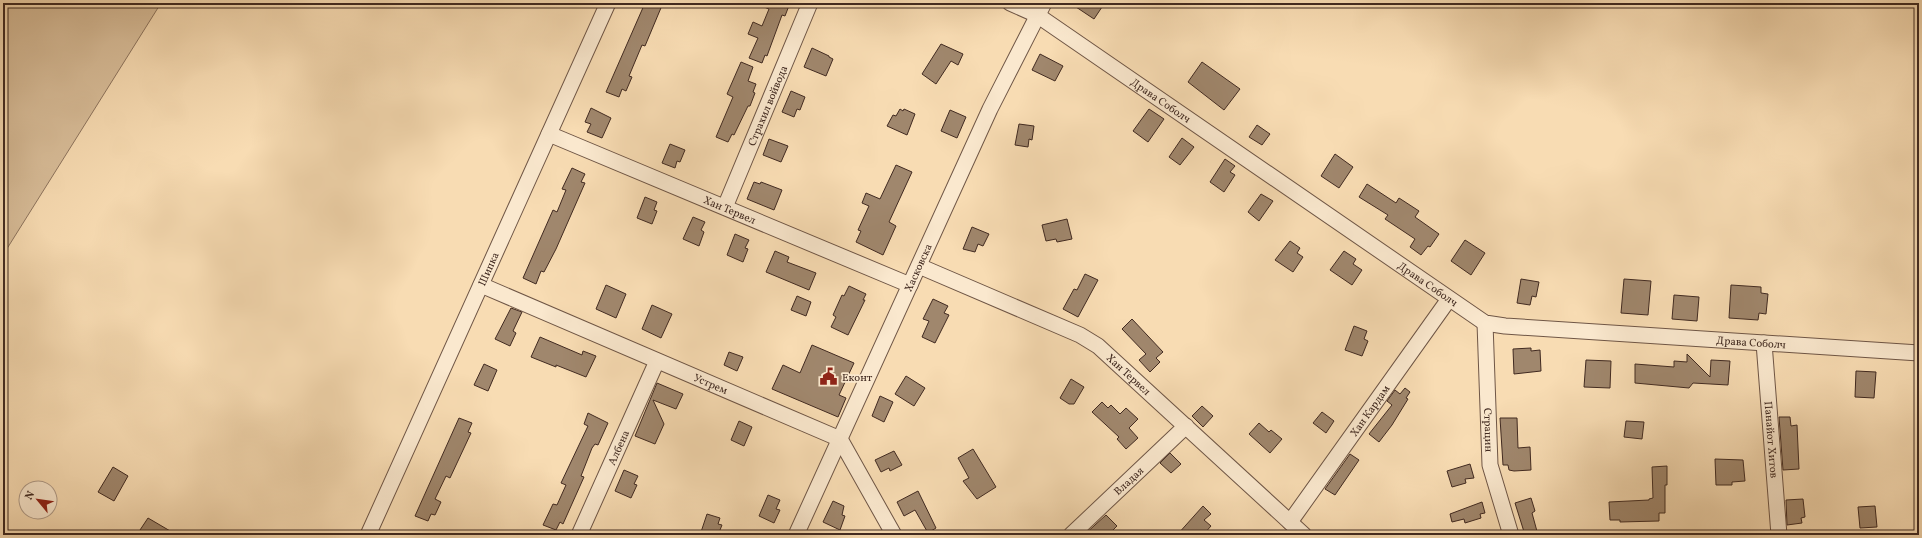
<svg xmlns="http://www.w3.org/2000/svg" width="1922" height="538" font-family="Vollkorn,serif">
<style>
.green{fill:#d9be9a;stroke:#8d745e}
.building{fill:#a0876d;stroke:#412a21}
.lines{fill:none;stroke-linecap:round;stroke-linejoin:round}
.minor-casing{stroke:#6f5646;stroke-width:17}
.minor{stroke:#fae8ce;stroke-width:15}
.labels{text-anchor:middle;stroke-width:3.5;stroke-linejoin:round;paint-order:stroke}
.street-label{font-size:11px;fill:#412a21;stroke:#fae8ce}
.poi-label{font-size:11px;fill:#412a21;stroke:#fae8ce;text-anchor:start}
</style>
<rect width="100%" height="100%" fill="#f8dcb3"/>
<filter id="stains"><feTurbulence type="fractalNoise" baseFrequency=".005" numOctaves="4"/><feColorMatrix values="0 0 0 0 .2 0 0 0 0 .09 0 0 0 0 .02 0 0 0 .5 -.17"/></filter>
<radialGradient id="worn" r=".72"><stop offset=".6" stop-color="#630" stop-opacity="0"/><stop offset="1" stop-color="#630" stop-opacity=".3"/></radialGradient>
<!-- green -->
<path class="green" d="M 3,3 L 161,3 L 3,255 Z"/>
<!-- building -->
<g class="building">
<path d="M 645,3 L 663,3 L 645,46 L 642,45 L 629,76 L 632,77 L 626,91 L 622,89 L 619,97 L 606,92 Z"/>
<path d="M 754,3 L 790,3 L 785,16 L 782,15 L 767,56 L 765,55 L 762,63 L 749,58 L 758,38 L 748,34 L 753,22 L 762,26 L 769,9 Z"/>
<path d="M 1070,3 L 1095,3 L 1102,7 L 1094,19 Z"/>
<path d="M 941,44 L 963,54 L 958,65 L 951,61 L 936,84 L 922,74 Z"/>
<path d="M 812,48 L 829,56 L 829,57 L 833,59 L 826,76 L 804,67 Z"/>
<path d="M 1040,54 L 1063,66 L 1055,81 L 1032,70 Z"/>
<path d="M 741,62 L 753,67 L 748,81 L 756,84 L 753,92 L 755,93 L 750,106 L 748,106 L 734,135 L 732,134 L 728,142 L 716,137 L 733,97 L 727,94 Z"/>
<path d="M 1202,62 L 1240,89 L 1224,110 L 1188,82 Z"/>
<path d="M 791,91 L 805,97 L 800,110 L 797,109 L 794,117 L 782,112 Z"/>
<path d="M 591,108 L 611,118 L 602,138 L 587,132 L 591,124 L 585,122 Z"/>
<path d="M 900,109 L 903,111 L 904,109 L 915,114 L 907,135 L 887,126 L 893,115 L 896,116 Z"/>
<path d="M 1149,109 L 1164,119 L 1148,142 L 1133,131 Z"/>
<path d="M 950,110 L 966,117 L 957,138 L 941,131 Z"/>
<path d="M 1019,124 L 1034,126 L 1032,140 L 1029,139 L 1028,147 L 1015,145 Z"/>
<path d="M 1257,125 L 1270,134 L 1262,145 L 1249,137 Z"/>
<path d="M 1182,138 L 1194,147 L 1180,165 L 1169,157 Z"/>
<path d="M 769,139 L 788,146 L 781,162 L 763,155 Z"/>
<path d="M 670,144 L 685,150 L 680,162 L 677,161 L 675,168 L 662,163 Z"/>
<path d="M 1335,154 L 1353,167 L 1339,188 L 1321,176 Z"/>
<path d="M 1225,159 L 1235,166 L 1230,172 L 1235,175 L 1224,192 L 1210,182 Z"/>
<path d="M 896,165 L 912,172 L 889,222 L 896,226 L 883,255 L 856,242 L 861,231 L 858,230 L 869,206 L 862,203 L 866,193 L 880,199 Z"/>
<path d="M 572,168 L 585,174 L 581,182 L 585,183 L 556,249 L 544,272 L 541,271 L 536,284 L 523,278 L 553,210 L 557,212 L 566,190 L 562,189 Z"/>
<path d="M 754,182 L 760,184 L 761,182 L 782,190 L 774,210 L 747,199 Z"/>
<path d="M 1367,184 L 1396,203 L 1399,198 L 1419,211 L 1415,217 L 1439,234 L 1430,247 L 1428,246 L 1421,255 L 1410,247 L 1415,239 L 1385,219 L 1388,215 L 1359,197 Z"/>
<path d="M 1261,194 L 1273,201 L 1259,221 L 1248,212 Z"/>
<path d="M 645,197 L 657,202 L 654,210 L 657,211 L 652,224 L 637,218 Z"/>
<path d="M 693,217 L 705,222 L 701,230 L 704,232 L 699,246 L 683,239 Z"/>
<path d="M 1067,219 L 1072,239 L 1057,242 L 1056,239 L 1046,241 L 1042,225 Z"/>
<path d="M 972,227 L 989,234 L 983,246 L 978,244 L 975,252 L 963,249 Z"/>
<path d="M 735,234 L 749,240 L 745,248 L 748,249 L 743,262 L 727,255 Z"/>
<path d="M 1465,240 L 1485,253 L 1471,275 L 1451,261 Z"/>
<path d="M 1290,241 L 1300,248 L 1297,253 L 1303,257 L 1293,272 L 1275,260 Z"/>
<path d="M 775,251 L 789,257 L 787,262 L 816,273 L 809,290 L 766,272 Z"/>
<path d="M 1344,251 L 1356,259 L 1353,264 L 1362,270 L 1352,285 L 1330,270 Z"/>
<path d="M 1085,274 L 1098,280 L 1078,317 L 1063,309 L 1074,289 L 1077,290 Z"/>
<path d="M 1521,279 L 1539,282 L 1536,297 L 1532,296 L 1530,305 L 1517,303 Z"/>
<path d="M 1624,279 L 1651,281 L 1648,315 L 1621,313 Z"/>
<path d="M 606,285 L 626,294 L 616,318 L 596,309 Z"/>
<path d="M 1731,285 L 1761,287 L 1761,293 L 1768,294 L 1766,314 L 1759,313 L 1758,320 L 1729,318 Z"/>
<path d="M 849,286 L 866,294 L 863,300 L 865,300 L 848,335 L 831,327 L 836,317 L 833,315 L 842,295 L 844,296 Z"/>
<path d="M 1674,295 L 1699,297 L 1697,321 L 1672,319 Z"/>
<path d="M 797,296 L 811,302 L 806,316 L 791,310 Z"/>
<path d="M 933,299 L 948,306 L 944,313 L 949,315 L 935,343 L 922,337 L 929,321 L 923,319 Z"/>
<path d="M 652,305 L 672,314 L 661,338 L 642,329 Z"/>
<path d="M 511,308 L 522,312 L 513,331 L 516,333 L 510,346 L 495,339 Z"/>
<path d="M 1132,319 L 1163,352 L 1156,358 L 1160,362 L 1150,372 L 1139,360 L 1146,354 L 1122,329 Z"/>
<path d="M 1354,326 L 1367,331 L 1364,339 L 1368,341 L 1362,356 L 1345,350 Z"/>
<path d="M 540,337 L 582,355 L 583,351 L 596,356 L 586,377 L 556,365 L 556,367 L 531,357 Z"/>
<path d="M 812,345 L 854,363 L 839,395 L 846,398 L 838,417 L 772,389 L 783,365 L 800,373 Z"/>
<path d="M 1531,348 L 1531,351 L 1540,350 L 1541,371 L 1514,374 L 1513,349 Z"/>
<path d="M 729,352 L 743,357 L 737,371 L 724,365 Z"/>
<path d="M 1687,354 L 1710,377 L 1711,360 L 1730,361 L 1728,385 L 1693,383 L 1689,388 L 1635,383 L 1635,364 L 1674,367 L 1674,361 L 1687,362 Z"/>
<path d="M 1586,360 L 1611,361 L 1610,388 L 1584,387 Z"/>
<path d="M 484,364 L 497,370 L 488,391 L 474,385 Z"/>
<path d="M 1856,371 L 1876,372 L 1874,398 L 1855,397 Z"/>
<path d="M 906,376 L 925,388 L 914,406 L 895,394 Z"/>
<path d="M 1071,379 L 1084,387 L 1074,404 L 1069,404 L 1060,398 Z"/>
<path d="M 657,383 L 683,394 L 676,409 L 653,400 L 664,424 L 655,444 L 635,436 Z"/>
<path d="M 1405,388 L 1410,392 L 1406,398 L 1408,399 L 1392,425 L 1379,442 L 1369,434 L 1392,405 L 1387,401 L 1395,390 L 1400,394 Z"/>
<path d="M 880,396 L 893,402 L 884,422 L 872,416 Z"/>
<path d="M 1102,402 L 1108,408 L 1111,405 L 1120,414 L 1126,408 L 1138,419 L 1129,428 L 1138,438 L 1126,449 L 1117,439 L 1119,437 L 1092,412 Z"/>
<path d="M 1202,406 L 1213,416 L 1203,427 L 1192,416 Z"/>
<path d="M 1322,412 L 1334,421 L 1326,433 L 1313,423 Z"/>
<path d="M 588,413 L 608,423 L 598,445 L 595,444 L 592,448 L 581,476 L 584,477 L 563,524 L 560,522 L 556,530 L 543,525 L 553,504 L 557,505 L 566,485 L 561,483 L 588,426 L 584,424 Z"/>
<path d="M 1779,417 L 1790,417 L 1791,426 L 1797,425 L 1799,469 L 1783,470 Z"/>
<path d="M 459,418 L 472,423 L 468,432 L 471,433 L 450,478 L 446,476 L 435,499 L 441,502 L 435,515 L 431,514 L 428,521 L 415,516 Z"/>
<path d="M 1500,418 L 1517,418 L 1518,448 L 1530,447 L 1531,470 L 1514,471 L 1509,470 L 1508,465 L 1503,465 Z"/>
<path d="M 739,421 L 752,427 L 744,446 L 731,440 Z"/>
<path d="M 1626,421 L 1644,422 L 1642,439 L 1624,437 Z"/>
<path d="M 1259,423 L 1269,432 L 1271,430 L 1282,439 L 1270,453 L 1249,434 Z"/>
<path d="M 973,449 L 996,487 L 977,499 L 963,481 L 969,478 L 958,458 Z"/>
<path d="M 894,451 L 902,465 L 890,471 L 889,468 L 881,472 L 875,460 Z"/>
<path d="M 1170,453 L 1181,464 L 1171,473 L 1160,463 Z"/>
<path d="M 1350,454 L 1359,460 L 1335,495 L 1325,489 Z"/>
<path d="M 1715,459 L 1743,460 L 1745,481 L 1732,482 L 1732,485 L 1716,485 Z"/>
<path d="M 1470,464 L 1474,478 L 1465,479 L 1466,483 L 1452,487 L 1447,471 Z"/>
<path d="M 1667,466 L 1667,485 L 1665,485 L 1665,513 L 1659,513 L 1659,521 L 1620,522 L 1620,520 L 1610,520 L 1609,502 L 1649,500 L 1649,499 L 1653,498 L 1652,467 Z"/>
<path d="M 113,467 L 128,476 L 114,501 L 98,492 Z"/>
<path d="M 624,470 L 638,476 L 634,484 L 637,485 L 631,498 L 615,491 Z"/>
<path d="M 918,491 L 936,528 L 928,533 L 915,510 L 904,516 L 897,502 Z"/>
<path d="M 768,495 L 780,500 L 776,509 L 780,510 L 774,523 L 759,516 Z"/>
<path d="M 1531,498 L 1535,511 L 1532,513 L 1538,535 L 1525,535 L 1515,503 Z"/>
<path d="M 1803,499 L 1805,517 L 1801,518 L 1802,523 L 1787,525 L 1786,500 Z"/>
<path d="M 833,501 L 844,506 L 842,515 L 845,516 L 840,530 L 823,522 Z"/>
<path d="M 1482,502 L 1485,513 L 1480,514 L 1481,518 L 1465,523 L 1464,519 L 1452,522 L 1450,514 Z"/>
<path d="M 1203,506 L 1211,514 L 1204,520 L 1211,526 L 1203,535 L 1197,535 L 1194,532 L 1190,535 L 1177,535 Z"/>
<path d="M 1875,506 L 1877,527 L 1860,528 L 1858,507 Z"/>
<path d="M 707,514 L 720,518 L 718,524 L 722,525 L 718,535 L 700,535 Z"/>
<path d="M 1106,515 L 1117,526 L 1108,535 L 1084,535 Z"/>
<path d="M 148,518 L 177,535 L 149,535 L 140,530 Z"/>
</g>
<g class="lines">
<defs>
<g id="minor">
<path id="s1" d="M 1010,3 L 1037,15 L 1485,323 L 1505,326 L 1919,353"/>
<path id="s2" d="M 549,134 L 910,285"/>
<path id="s3" d="M 725,207 L 810,3"/>
<path id="s4" d="M 919,266 L 1080,335 L 1098,346 L 1304,535"/>
<path id="s5" d="M 481,285 L 840,439 L 894,535"/>
<path id="s6" d="M 1485,323 L 1490,465 L 1511,535"/>
<path id="s7" d="M 1764,343 L 1779,535"/>
<path id="s8" d="M 1290,522 L 1449,299"/>
<path id="s9" d="M 368,535 L 608,3"/>
<path id="s10" d="M 579,535 L 657,361"/>
<path id="s11" d="M 796,535 L 990,109 L 1044,3"/>
<path id="s12" d="M 1071,535 L 1186,426"/>
</g>
</defs>
<!-- minor casing -->
<use href="#minor" class="minor-casing"/>
<!-- minor -->
<use href="#minor" class="minor"/>
</g>
<!-- icons -->
<defs>
<symbol id="civic-bare" viewBox="-9 -9 18 18"><path d="M-.6-6.5H3V-4.5H.6V-3L4-1V1h2V6H-6V1h2V-1L-.6-3ZM-1.2 2.5V6h2.4V2.5Z" fill="#8f2418" stroke="#fae8ce" stroke-width="2.5" paint-order="stroke"/></symbol>
</defs>
<g fill-rule="evenodd">
<use href="#civic-bare" x="816" y="364" width="25" height="25"/>
</g>
<g class="labels">
<!-- street labels -->
<g class="street-label">
<text dy="4" stroke="none"><textPath href="#s1" startOffset="180">Драва Соболч</textPath></text>
<text dy="4" stroke="none"><textPath href="#s3" startOffset="110">Страхил войвода</textPath></text>
<text dy="4" stroke="none"><textPath href="#s2" startOffset="196">Хан Тервел</textPath></text>
<text dy="4" stroke="none"><textPath href="#s11" startOffset="294">Хасковска</textPath></text>
<text dy="4" stroke="none"><textPath href="#s9" startOffset="292">Шипка</textPath></text>
<text dy="4" stroke="none"><textPath href="#s1" startOffset="504">Драва Соболч</textPath></text>
<text dy="4" stroke="none"><textPath href="#s1" startOffset="840">Драва Соболч</textPath></text>
<text dy="4" stroke="none"><textPath href="#s4" startOffset="238">Хан Тервел</textPath></text>
<text dy="4" stroke="none"><textPath href="#s5" startOffset="250">Устрем</textPath></text>
<text dy="4" stroke="none"><textPath href="#s8" startOffset="137">Хан Кардам</textPath></text>
<text dy="4" stroke="none"><textPath href="#s6" startOffset="107">Страцин</textPath></text>
<text dy="4" stroke="none"><textPath href="#s7" startOffset="97">Панайот Хитов</textPath></text>
<text dy="4" stroke="none"><textPath href="#s10" startOffset="96">Албена</textPath></text>
<text dy="4" stroke="none"><textPath href="#s12" startOffset="79">Владая</textPath></text>
</g>
<!-- poi labels -->
<g class="poi-label">
<text x="842" y="381">Еконт</text>
</g>
</g>
<!-- margin -->
<rect width="1922" height="538" fill="none" stroke="#f8dcb3" stroke-width="16"/>
<rect x="4" y="4" width="1914" height="530" fill="none" stroke="#412a21" stroke-width="2"/>
<rect x="8" y="8" width="1906" height="522" fill="none" stroke="#412a21"/>
<!-- north arrow -->
<g transform="translate(38 500) rotate(299)"><circle r="19" fill="#fae8ce" stroke="#b09c89"/>
<path d="M0-3L7 15L0 10L-7 15Z" fill="#8f2418"/>
<text y="-6" font-size="11" font-weight="bold" text-anchor="middle" fill="#412a21">N</text>
</g>
<rect width="100%" height="100%" filter="url(#stains)"/>
<rect width="100%" height="100%" fill="url(#worn)"/>
</svg>
